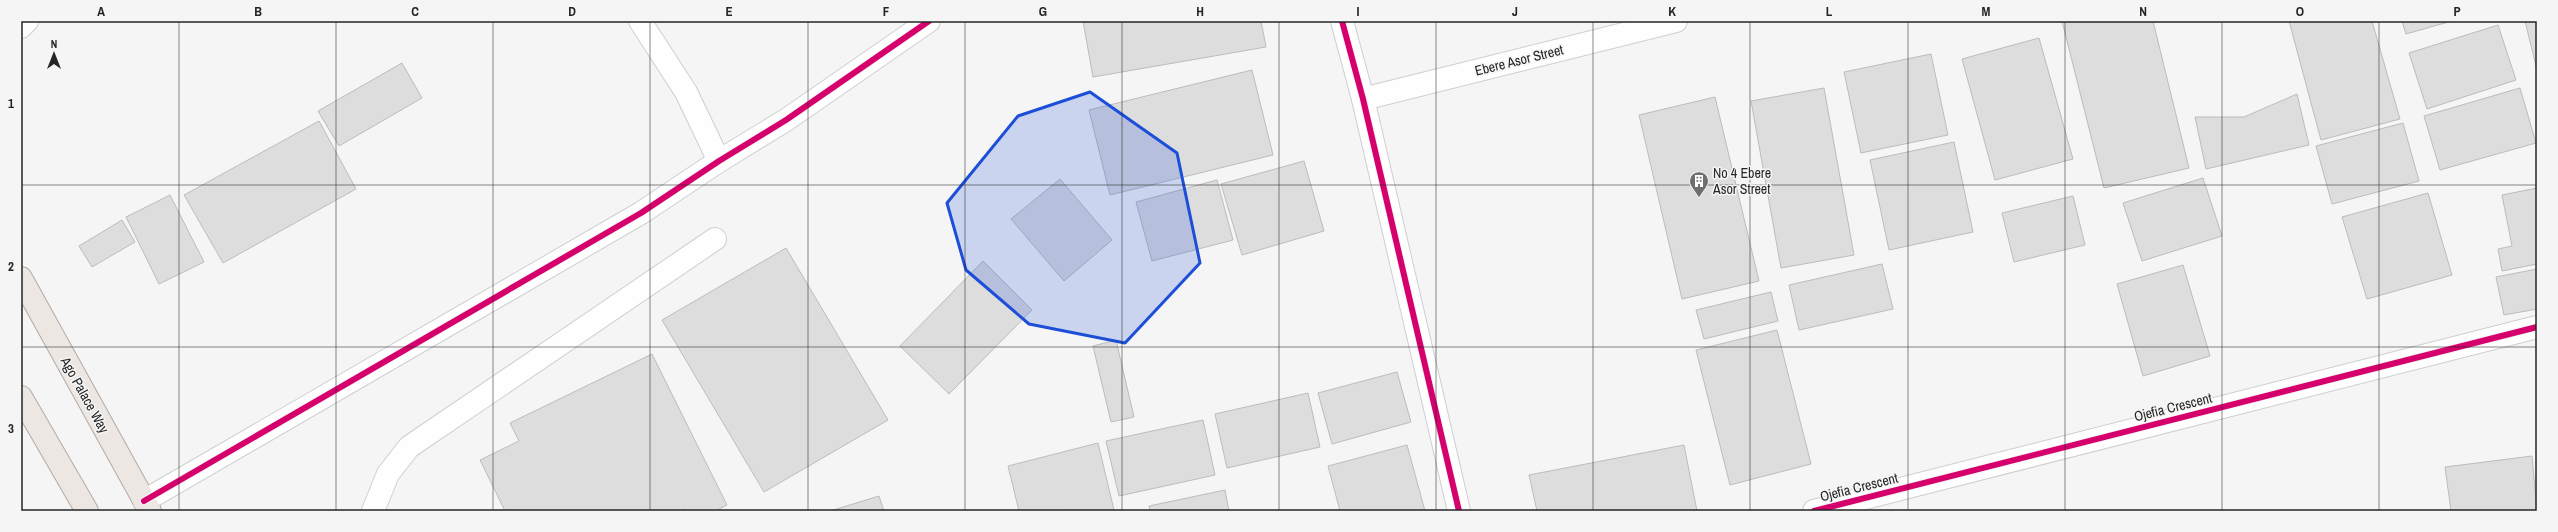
<svg xmlns="http://www.w3.org/2000/svg" width="2558" height="532" font-family="'Archivo Narrow',sans-serif">
<style>
.building{fill:#ddddde;stroke:#bcbcbd}
.lines{fill:none;stroke-linecap:round;stroke-linejoin:round}
.minor-casing{stroke:#cfcfd0;stroke-width:24}
.major-casing{stroke:#b4a9a4;stroke-width:24}
.minor{stroke:#fefefe;stroke-width:22}
.major{stroke:#ede7e4;stroke-width:22}
.cycleway-casing{stroke:#f5f5f6;stroke-width:8}
.cycleway{stroke:#d6006c;stroke-width:6}
.marked{fill:#1d4ed8;fill-opacity:0.2;stroke:#1d4ed8;stroke-width:3;stroke-linejoin:round}
.grid{fill:none;stroke:#252525;stroke-width:1;stroke-opacity:0.55}
.labels{text-anchor:middle;stroke-width:3;stroke-linejoin:round;paint-order:stroke}
.street-label{font-size:14px;fill:#252525;stroke:#f5f5f6}
.poi-label{font-size:14px;fill:#252525;stroke:#f5f5f6;text-anchor:start}
.neatline{fill:none;stroke:#252525;stroke-width:1.5}
.grid-label{font-size:13px;text-anchor:middle;font-weight:bold;fill:#252525}
</style>
<rect width="100%" height="100%" fill="#f5f5f6"/>
<!-- building -->
<g class="building">
<path d="M 1083,21 L 1261,21 L 1266,47 L 1093,77 Z"/>
<path d="M 2062,21 L 2153,21 L 2189,168 L 2104,188 Z"/>
<path d="M 2289,21 L 2372,21 L 2400,119 L 2321,140 Z"/>
<path d="M 2402,21 L 2452,21 L 2406,34 Z"/>
<path d="M 2525,21 L 2537,21 L 2537,70 Z"/>
<path d="M 2498,25 L 2516,80 L 2427,109 L 2409,53 Z"/>
<path d="M 2039,38 L 2073,159 L 1995,180 L 1962,59 Z"/>
<path d="M 1931,54 L 1948,135 L 1861,153 L 1844,72 Z"/>
<path d="M 402,63 L 422,98 L 339,146 L 318,111 Z"/>
<path d="M 1252,70 L 1273,155 L 1110,195 L 1089,110 Z"/>
<path d="M 1824,88 L 1854,255 L 1781,268 L 1751,101 Z"/>
<path d="M 2520,88 L 2536,143 L 2440,170 L 2424,116 Z"/>
<path d="M 2297,94 L 2309,145 L 2206,169 L 2195,117 L 2244,117 Z"/>
<path d="M 1715,97 L 1759,281 L 1682,299 L 1639,115 Z"/>
<path d="M 319,121 L 356,189 L 223,263 L 184,195 Z"/>
<path d="M 2403,123 L 2419,181 L 2332,204 L 2316,146 Z"/>
<path d="M 1954,142 L 1973,232 L 1889,250 L 1870,160 Z"/>
<path d="M 1304,161 L 1324,231 L 1242,255 L 1221,184 Z"/>
<path d="M 2203,178 L 2222,236 L 2142,261 L 2123,203 Z"/>
<path d="M 1060,179 L 1112,240 L 1064,281 L 1011,219 Z"/>
<path d="M 1217,180 L 1233,240 L 1152,261 L 1136,202 Z"/>
<path d="M 2537,188 L 2537,264 L 2502,271 L 2498,249 L 2512,246 L 2502,195 Z"/>
<path d="M 2428,193 L 2452,275 L 2367,299 L 2342,217 Z"/>
<path d="M 170,195 L 204,262 L 159,284 L 126,217 Z"/>
<path d="M 2073,196 L 2085,245 L 2014,262 L 2002,213 Z"/>
<path d="M 122,220 L 135,242 L 92,267 L 79,246 Z"/>
<path d="M 786,248 L 888,420 L 764,492 L 662,320 Z"/>
<path d="M 983,261 L 1032,310 L 949,394 L 900,346 Z"/>
<path d="M 1882,264 L 1893,309 L 1799,330 L 1789,285 Z"/>
<path d="M 2183,265 L 2210,356 L 2143,376 L 2117,284 Z"/>
<path d="M 2537,269 L 2537,309 L 2504,315 L 2496,277 Z"/>
<path d="M 1771,292 L 1778,321 L 1704,339 L 1696,310 Z"/>
<path d="M 1777,330 L 1811,464 L 1730,485 L 1696,350 Z"/>
<path d="M 1116,340 L 1134,417 L 1111,422 L 1093,346 Z"/>
<path d="M 652,354 L 727,505 L 715,511 L 685,511 L 684,509 L 679,511 L 505,511 L 480,460 L 519,441 L 510,423 Z"/>
<path d="M 1397,372 L 1411,422 L 1332,444 L 1318,393 Z"/>
<path d="M 1308,393 L 1320,447 L 1227,468 L 1215,414 Z"/>
<path d="M 1203,420 L 1215,475 L 1119,496 L 1106,441 Z"/>
<path d="M 1098,443 L 1114,510 L 1019,511 L 1008,466 Z"/>
<path d="M 1407,445 L 1425,511 L 1340,511 L 1328,466 Z"/>
<path d="M 1684,445 L 1697,511 L 1537,511 L 1529,475 Z"/>
<path d="M 2532,456 L 2537,511 L 2451,511 L 2445,467 Z"/>
<path d="M 1225,490 L 1229,511 L 1150,511 L 1149,506 Z"/>
<path d="M 879,496 L 884,511 L 830,511 Z"/>
</g>
<g class="lines">
<defs>
<g id="minor">
<path d="M 640,21 L 686,92 L 719,161"/>
<path d="M 1342,21 L 1363,99 L 1459,511"/>
<path d="M 21,27 L 27,21"/>
<path d="M 1363,99 L 1676,21"/>
<path d="M 144,501 L 641,213 L 719,161 L 786,120 L 929,21"/>
<path d="M 373,511 L 388,474 L 409,447 L 715,239"/>
<path d="M 1814,511 L 2537,327"/>
</g>
<g id="major">
<path d="M 21,278 L 150,511"/>
<path d="M 21,397 L 87,511"/>
</g>
</defs>
<!-- minor casing -->
<use href="#minor" class="minor-casing"/>
<!-- major casing -->
<use href="#major" class="major-casing"/>
<!-- minor -->
<use href="#minor" class="minor"/>
<!-- major -->
<use href="#major" class="major"/>
<defs>
<g id="cycleway">
<path d="M 1342,21 L 1363,99 L 1459,511"/>
<path d="M 144,501 L 641,213 L 719,161 L 786,120 L 929,21"/>
<path d="M 1814,511 L 2537,327"/>
</g>
</defs>
<!-- cycleway casing -->
<use href="#cycleway" class="cycleway-casing"/>
<!-- cycleway -->
<use href="#cycleway" class="cycleway"/>
</g>
<!-- marked area -->
<path class="marked" d="M 1090,92 L 1177,153 L 1200,263 L 1125,343 L 1029,324 L 966,270 L 947,203 L 1018,116 Z"/>
<!-- grid -->
<path class="grid" d="M 179,21 L 179,511M 336,21 L 336,511M 493,21 L 493,511M 650,21 L 650,511M 808,21 L 808,511M 965,21 L 965,511M 1122,21 L 1122,511M 1279,21 L 1279,511M 1436,21 L 1436,511M 1593,21 L 1593,511M 1750,21 L 1750,511M 1908,21 L 1908,511M 2065,21 L 2065,511M 2222,21 L 2222,511M 2379,21 L 2379,511M 21,185 L 2537,185M 21,347 L 2537,347"/>
<!-- icons -->
<defs>
<symbol id="building-pin" viewBox="-11 -11 22 30"><path d="M0 17L-7.5 6A9.5 9.5 0 1 1 7.5 6Z" fill="#6e6e6e" stroke="#f5f5f6"/><path d="M-4-6H4V6H1V3H-1V6H-4ZM-2.5-4.3h1.7v1.8h-1.7ZM.8-4.3h1.7v1.8H.8ZM-2.5-1h1.7V.8h-1.7ZM.8-1h1.7V.8H.8Z" fill="#fff"/></symbol>
</defs>
<g fill-rule="evenodd">
<use href="#building-pin" x="1688" y="170" width="22" height="30"/>
</g>
<g class="labels">
<!-- street labels -->
<g class="street-label">
<text transform="translate(1519 60) rotate(-14)" y="5">Ebere Asor Street</text>
<text transform="translate(85 395) rotate(61)" y="5">Ago Palace Way</text>
<text transform="translate(2173 407) rotate(-14)" y="5">Ojefia Crescent</text>
<text transform="translate(1859 487) rotate(-14)" y="5">Ojefia Crescent</text>
</g>
<!-- poi labels -->
<g class="poi-label">
<text x="1713" y="178">No 4 Ebere<tspan x="1713" dy="16">Asor Street</tspan></text>
</g>
</g>
<!-- border -->
<rect width="2558" height="532" fill="none" stroke="#f5f5f6" stroke-width="44"/>
<!-- north arrow -->
<g transform="translate(54 54)" stroke="#f5f5f6" stroke-width="3" paint-order="stroke">
<path d="M0-3L7 15L0 10L-7 15Z" fill="#252525"/>
<text y="-6" font-size="11" font-weight="bold" text-anchor="middle" fill="#252525">N</text>
</g>
<rect x="22" y="22" width="2514" height="488" class="neatline"/>
<g class="grid-label">
<text x="101" y="16">A</text>
<text x="258" y="16">B</text>
<text x="415" y="16">C</text>
<text x="572" y="16">D</text>
<text x="729" y="16">E</text>
<text x="886" y="16">F</text>
<text x="1043" y="16">G</text>
<text x="1200" y="16">H</text>
<text x="1358" y="16">I</text>
<text x="1515" y="16">J</text>
<text x="1672" y="16">K</text>
<text x="1829" y="16">L</text>
<text x="1986" y="16">M</text>
<text x="2143" y="16">N</text>
<text x="2300" y="16">O</text>
<text x="2457" y="16">P</text>
<text x="11" y="108">1</text>
<text x="11" y="271">2</text>
<text x="11" y="433">3</text>
</g>
</svg>
